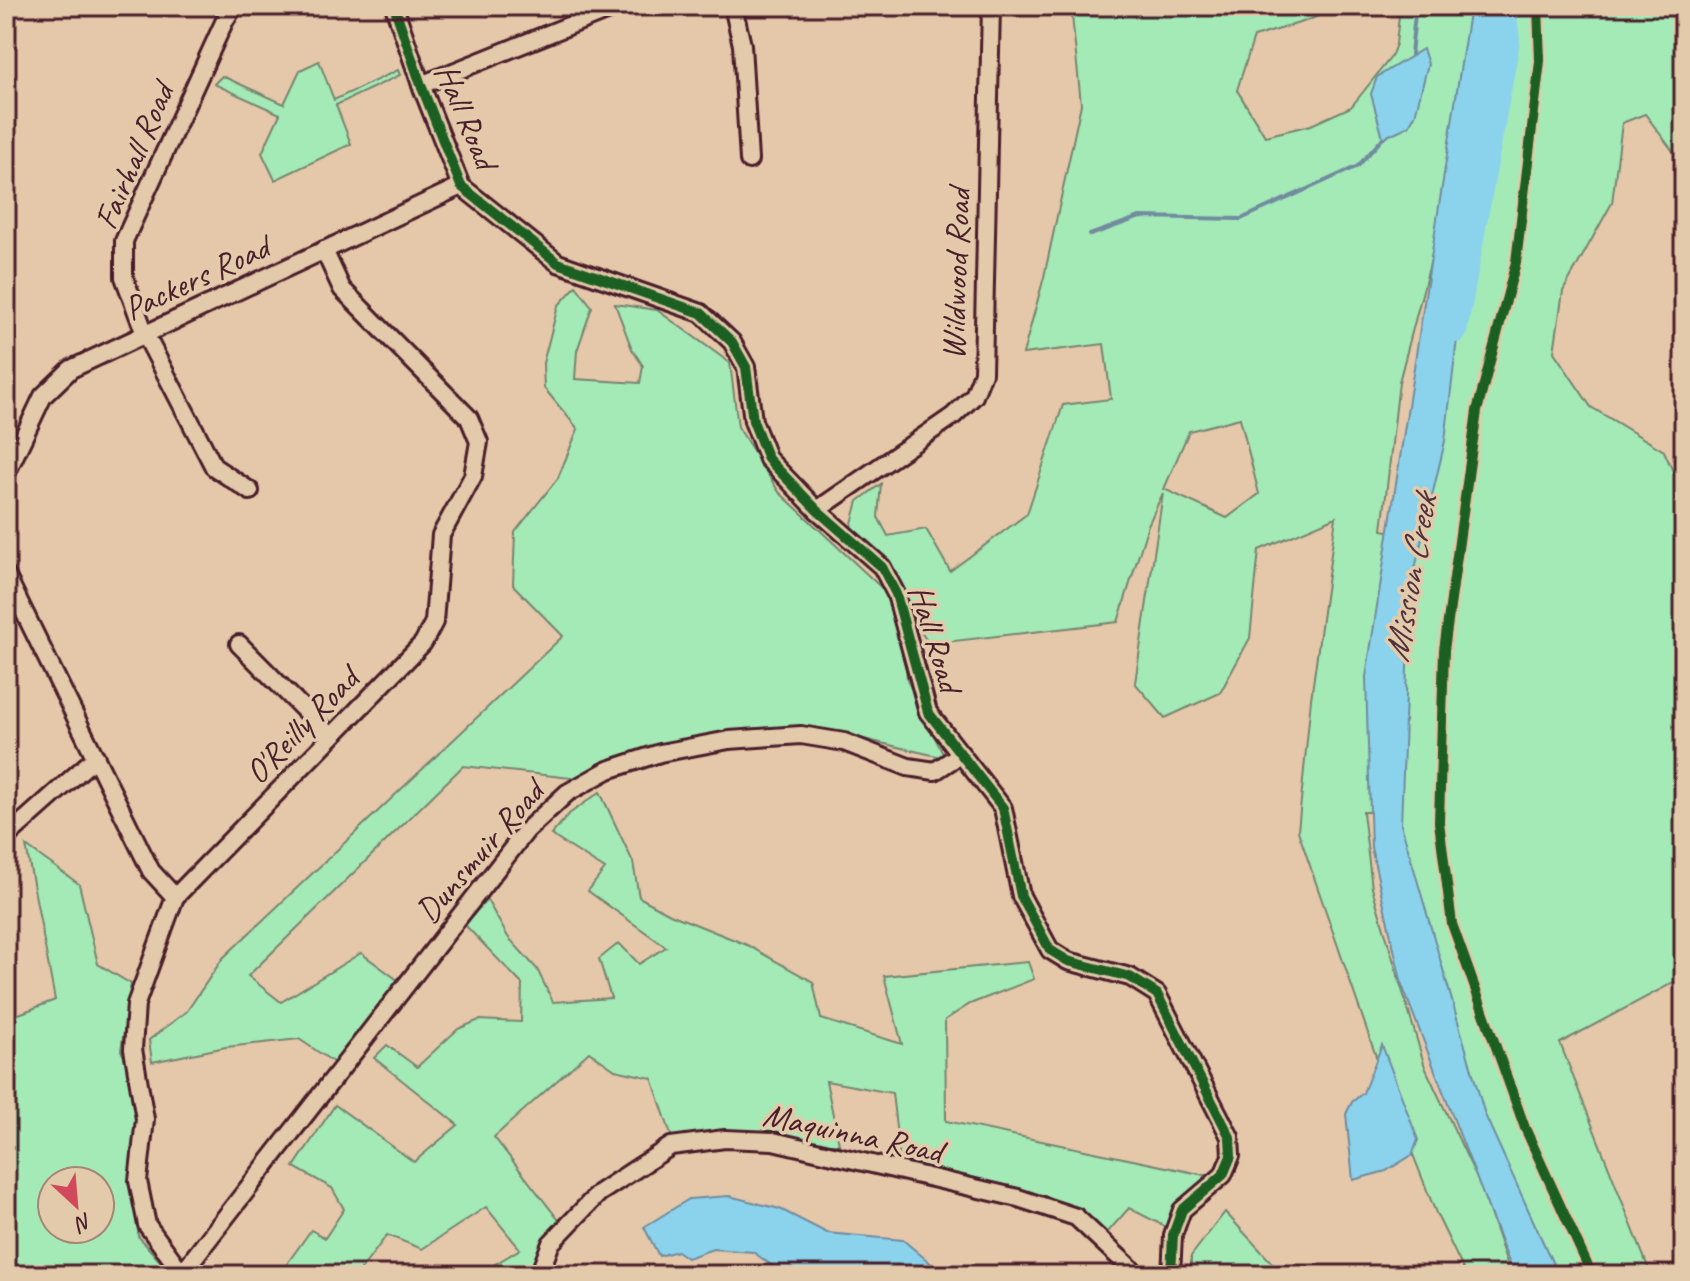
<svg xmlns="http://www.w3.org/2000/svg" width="1690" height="1281" font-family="Caveat,sans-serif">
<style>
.green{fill:#a3eab6;stroke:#768470;stroke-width:2;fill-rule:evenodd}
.water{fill:#8bd3ec;stroke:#718b9f;stroke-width:2}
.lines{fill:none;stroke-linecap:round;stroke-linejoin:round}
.stream{stroke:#718b9f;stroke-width:4}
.river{stroke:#8bd3ec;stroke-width:22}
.minor-casing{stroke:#4a1f2b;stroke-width:22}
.minor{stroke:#e2caaa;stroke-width:16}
.cycleway-casing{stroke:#e2caaa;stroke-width:15}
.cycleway{stroke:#1b5e20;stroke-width:10}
.labels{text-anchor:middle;stroke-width:7;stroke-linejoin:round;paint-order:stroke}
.street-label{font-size:34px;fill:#4a1f2b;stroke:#e2caaa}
.water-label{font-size:36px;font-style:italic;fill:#50313e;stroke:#e2caaa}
</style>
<rect width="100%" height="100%" fill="#e5c8a9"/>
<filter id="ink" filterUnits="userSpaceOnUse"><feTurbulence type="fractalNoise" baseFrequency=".0125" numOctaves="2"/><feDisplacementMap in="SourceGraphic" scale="16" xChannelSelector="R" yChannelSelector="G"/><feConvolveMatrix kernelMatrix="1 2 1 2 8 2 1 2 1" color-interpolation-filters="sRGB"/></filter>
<g filter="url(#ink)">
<!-- green -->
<g class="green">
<path d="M 1071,6 L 1340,6 L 1309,20 L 1254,37 L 1237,90 L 1265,136 L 1311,125 L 1351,107 L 1391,57 L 1396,44 L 1400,6 L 1471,6 L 1471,29 L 1450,187 L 1399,382 L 1382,530 L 1393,532 L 1425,381 L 1473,88 L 1474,6 L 1684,6 L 1684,166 L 1645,114 L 1622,123 L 1612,203 L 1563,291 L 1554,352 L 1591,407 L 1664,451 L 1684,496 L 1684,977 L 1560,1043 L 1651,1275 L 1528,1275 C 1501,1209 1474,1142 1448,1076 C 1414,992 1376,904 1375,812 L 1363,812 L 1372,888 L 1425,1067 L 1481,1187 L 1511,1275 L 1466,1275 L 1436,1213 L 1388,1091 L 1298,831 L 1311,699 L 1336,517 L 1259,550 L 1250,638 L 1220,693 L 1165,718 L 1135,683 L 1163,493 L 1148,525 L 1118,622 L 929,644 L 851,527 L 858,501 L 881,484 L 878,517 L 888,536 L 926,529 L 950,571 L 1027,514 L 1063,405 L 1111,399 L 1104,344 L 1023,354 L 1044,277 L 1081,104 ZM 1240,418 L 1259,494 L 1227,518 L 1164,489 L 1189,431 Z"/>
<path d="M 319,61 L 334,100 L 398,70 L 400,75 L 336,105 L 351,144 L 275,180 L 262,153 L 280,114 L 214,84 L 222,76 L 284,104 L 300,70 Z"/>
<path d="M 576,286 L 592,307 L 577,351 L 575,379 L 640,383 L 643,366 L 632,349 L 615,304 L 657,310 L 730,363 L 738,427 L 779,492 L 902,607 L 907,680 L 945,758 L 817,728 L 676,743 L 589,780 L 463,766 L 248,976 L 281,1002 L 361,953 L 403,984 L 339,1066 L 299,1039 L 226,1047 L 152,1062 L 149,1040 L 187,1011 L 223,958 L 563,636 L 513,585 L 515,532 L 558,478 L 578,429 L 544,388 L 543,363 L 558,306 Z"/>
<path d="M 600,792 L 633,862 L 639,897 L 670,914 L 747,945 L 813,982 L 821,1019 L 902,1044 L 884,976 L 1028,962 L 1034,979 L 970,1004 L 945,1020 L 946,1121 L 1209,1176 L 1166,1227 L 1129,1208 L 1099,1242 L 1011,1189 L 900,1162 L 892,1093 L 826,1081 L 839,1144 L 674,1144 L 652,1078 L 615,1070 L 589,1052 L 494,1137 L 561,1223 L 542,1275 L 462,1275 L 471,1266 L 487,1269 L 520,1249 L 486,1207 L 422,1249 L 387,1235 L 357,1275 L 279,1275 L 311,1230 L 325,1238 L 344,1209 L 332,1188 L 294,1167 L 335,1105 L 414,1162 L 458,1125 L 374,1058 L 387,1045 L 417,1067 L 458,1029 L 479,1020 L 521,1022 L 522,984 L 464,924 L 487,900 L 508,937 L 537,969 L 553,1002 L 611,998 L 599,959 L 619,943 L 639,964 L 666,947 L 588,891 L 605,869 L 551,835 L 569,814 Z"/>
<path d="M 26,846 L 79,884 L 98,964 L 131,984 L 121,1050 L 141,1097 L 136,1156 L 138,1236 L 172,1275 L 6,1275 L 6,1019 L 55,1000 ZM 52,1181 L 100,1181 L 100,1229 L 52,1229 Z"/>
<path d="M 1225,1212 L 1283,1275 L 1191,1275 L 1191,1256 Z"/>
</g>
<!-- water -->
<g class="water">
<path d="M 1470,6 L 1502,6 L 1497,96 L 1470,228 L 1445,441 L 1410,590 L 1401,824 L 1485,1115 L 1558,1275 L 1514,1275 L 1402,985 L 1371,847 L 1366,677 Z"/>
<path d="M 1423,49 L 1428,64 L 1415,115 L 1409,126 L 1383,138 L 1371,94 L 1377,77 Z"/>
<path d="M 1382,1045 L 1418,1140 L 1412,1155 L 1386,1171 L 1353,1180 L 1346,1114 L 1352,1102 L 1363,1093 Z"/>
<path d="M 729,1196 L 780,1209 L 827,1233 L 903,1240 L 934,1266 L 938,1275 L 785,1275 L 753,1252 L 713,1249 L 687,1258 L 677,1251 L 659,1256 L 644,1227 L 689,1199 Z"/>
</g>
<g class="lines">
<!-- stream -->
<g class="stream">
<path d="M 1411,55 L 1415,13 L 1417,6"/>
<path d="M 1090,235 L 1140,217 L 1241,219 L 1358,166 L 1383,138"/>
</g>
<!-- river -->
<path class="river" d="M 1456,332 L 1509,41 L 1505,6"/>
<defs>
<g id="minor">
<path d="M 234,6 L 225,20 L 124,241 L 124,277 L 145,334 L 214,467 L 250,491"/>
<path d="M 394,6 L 421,85 L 461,186 L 558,263 L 701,313 L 732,342 L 746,367 L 753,421 L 768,459 L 817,510 L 882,567 L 896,594 L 928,712 L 1003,808 L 1021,896 L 1050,950 L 1068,961 L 1130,977 L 1157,994 L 1230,1137 L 1231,1156 L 1223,1175 L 1182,1210 L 1173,1235 L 1171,1275"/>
<path d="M 733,6 L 742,45 L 749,160"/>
<path d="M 421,85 L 618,6"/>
<path d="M 6,474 L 43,396 L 71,369 L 461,186"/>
<path d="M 817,510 L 953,416 L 974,396 L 983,373 L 991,6"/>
<path d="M 6,575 L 151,871 L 175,897"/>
<path d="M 239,644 L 331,737"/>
<path d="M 6,837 L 96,757"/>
<path d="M 182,1273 L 147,1225 L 138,1181 L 145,1119 L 133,1049 L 136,1004 L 175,897 L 423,643 L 434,622 L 441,535 L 473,476 L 479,442 L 469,418 L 342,289 L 324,250"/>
<path d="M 183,1275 L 182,1273 L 526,831 L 567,793 L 608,770 L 660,753 L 729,740 L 801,735 L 844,742 L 908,767 L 935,771 L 961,754"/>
<path d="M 539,1275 L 551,1243 L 599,1193 L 671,1146 L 725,1139 L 773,1141 L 1018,1198 L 1076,1217 L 1138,1275"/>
</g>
</defs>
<!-- minor casing -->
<use href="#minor" class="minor-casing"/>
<!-- minor -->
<use href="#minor" class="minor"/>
<defs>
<g id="cycleway">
<path d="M 394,6 L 421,85 L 461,186 L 558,263 L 701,313 L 732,342 L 746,367 L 753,421 L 768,459 L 817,510 L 882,567 L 896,594 L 928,712 L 1003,808 L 1021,896 L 1050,950 L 1068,961 L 1130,977 L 1157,994 L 1230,1137 L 1231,1156 L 1223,1175 L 1182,1210 L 1173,1235 L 1171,1275"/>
<path d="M 1538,6 L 1540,61 L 1516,262 L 1477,411 L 1444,650 L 1439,822 L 1452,924 L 1525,1128 L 1592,1275"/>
</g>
</defs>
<!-- cycleway casing -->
<use href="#cycleway" class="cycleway-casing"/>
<!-- cycleway -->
<use href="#cycleway" class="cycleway"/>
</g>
</g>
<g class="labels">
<!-- street labels -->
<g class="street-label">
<text transform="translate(467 116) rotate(67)" y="12">Hall Road</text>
<text transform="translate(133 156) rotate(-67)" y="12">Fairhall Road</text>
<text transform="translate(955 274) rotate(-88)" y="12">Wildwood Road</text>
<text transform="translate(196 277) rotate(-25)" y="12">Packers Road</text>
<text transform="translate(936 638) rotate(73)" y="12">Hall Road</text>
<text transform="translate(301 725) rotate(-46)" y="12">O'Reilly Road</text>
<text transform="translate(479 851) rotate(-49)" y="12">Dunsmuir Road</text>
<text transform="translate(853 1132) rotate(12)" y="12">Maquinna Road</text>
</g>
<!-- water labels -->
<g class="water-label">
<text transform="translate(1409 578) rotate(-80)" y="13">Mission Creek</text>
</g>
</g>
<!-- margin -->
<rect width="1690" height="1281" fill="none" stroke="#e2caaa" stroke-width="32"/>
<rect x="16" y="16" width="1658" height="1249" fill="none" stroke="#4a1f2b" stroke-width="3" filter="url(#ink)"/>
<!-- north arrow -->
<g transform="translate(76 1205) rotate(154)"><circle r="38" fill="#e2caaa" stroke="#a58677" stroke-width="2"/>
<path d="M0-6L14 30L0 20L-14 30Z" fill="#d1495b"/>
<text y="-12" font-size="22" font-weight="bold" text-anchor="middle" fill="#4a1f2b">N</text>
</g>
</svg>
